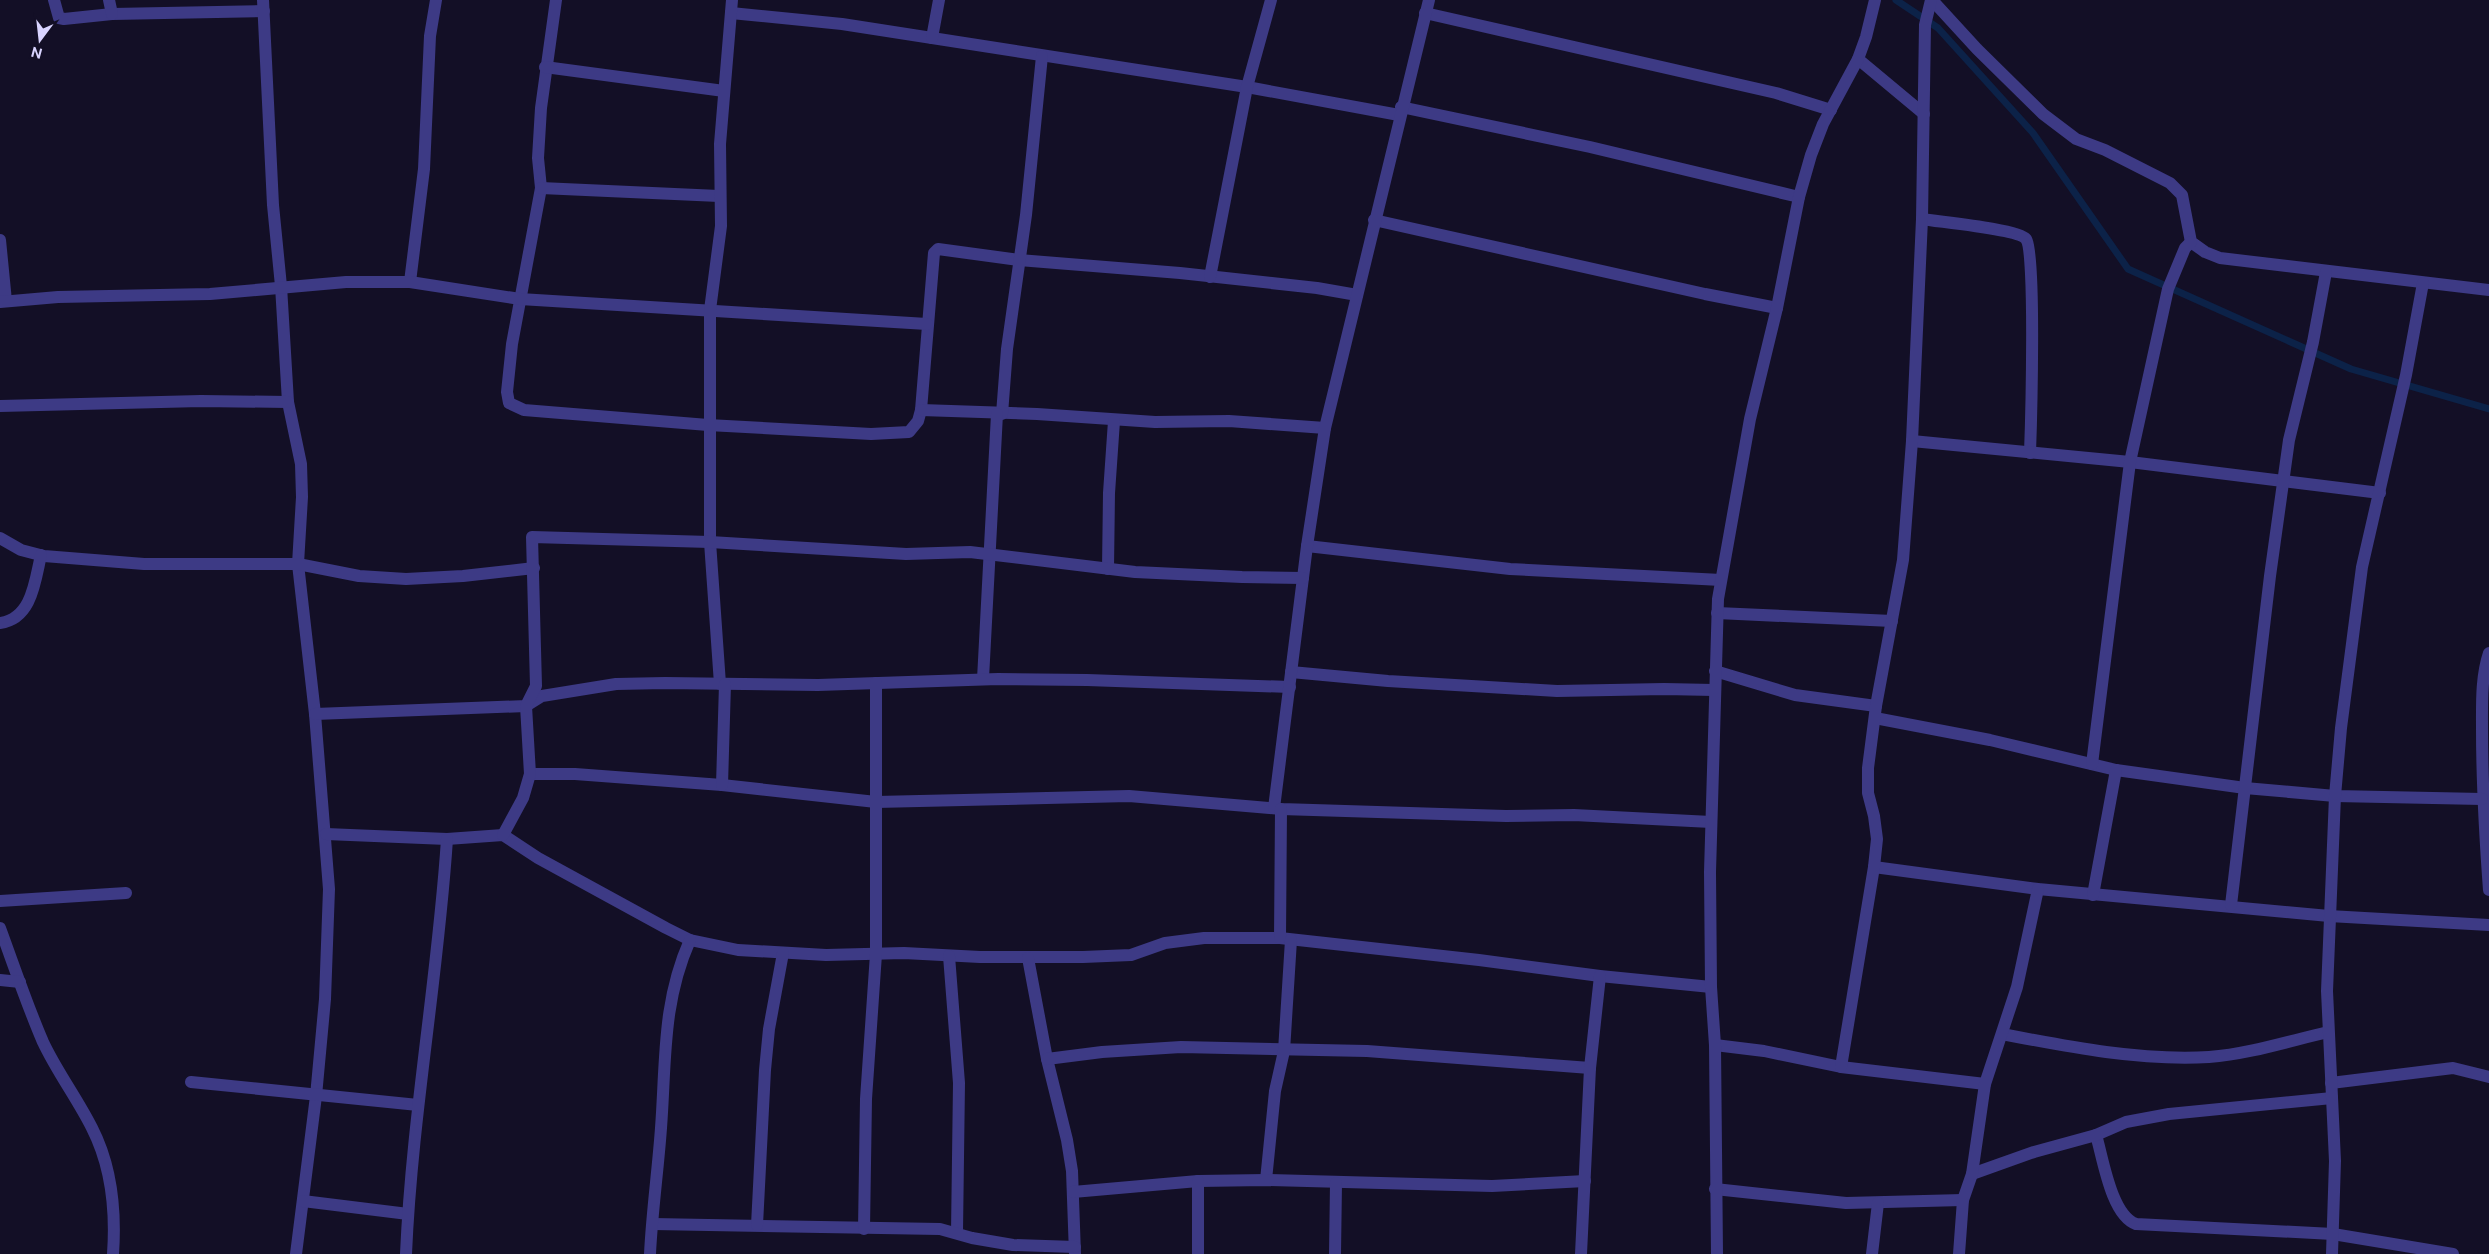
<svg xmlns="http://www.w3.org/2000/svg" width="2489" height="1254" font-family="'Public Sans',sans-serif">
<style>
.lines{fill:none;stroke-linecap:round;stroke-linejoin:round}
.stream{stroke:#0c2248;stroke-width:7}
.minor{stroke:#3d3a85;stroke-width:12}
.tertiary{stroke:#3d3a85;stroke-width:12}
</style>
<rect width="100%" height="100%" fill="#130f26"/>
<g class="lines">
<!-- stream -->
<path class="stream" d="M 1896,0 L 1938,28 L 2033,133 L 2128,269 L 2351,369 L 2489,409"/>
<!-- minor -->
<g class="minor">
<path d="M 54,0 L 59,18 L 64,19 L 112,14 L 264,11"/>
<path d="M 109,0 L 112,14"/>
<path d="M 263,0 L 273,205 L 281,286 L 288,402 L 301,464 L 302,497 L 298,564 L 315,714 L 329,889 L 325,999 L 316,1096 L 296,1254"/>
<path d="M 556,0 L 541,108 L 538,158 L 541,188 L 512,344 L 507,392 L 509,403 L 524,410 L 708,425 L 871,434 L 909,432 L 918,421 L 921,410 L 934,253 L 938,249 L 1019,260 L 1180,273 L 1317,288 L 1357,295"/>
<path d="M 1932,0 L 1977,49 L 2043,114 L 2076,139 L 2105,150 L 2170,183 L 2182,195 L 2191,242 L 2205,252 L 2220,258 L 2489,290"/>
<path d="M 731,13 L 842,24 L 1247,87 L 1399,115"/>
<path d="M 1425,13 L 1776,93 L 1831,110"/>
<path d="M 932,38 L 939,0"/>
<path d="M 1858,59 L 1924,114"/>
<path d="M 545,67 L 724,91"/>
<path d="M 1401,107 L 1590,147 L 1799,197"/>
<path d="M 541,188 L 719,196"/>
<path d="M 1922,219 C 1939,222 2018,229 2026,239 C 2036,251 2031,426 2030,453"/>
<path d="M 1374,220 L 1705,294 L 1777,308"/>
<path d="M 0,240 L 6,301"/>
<path d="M 1210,277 L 1247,87 L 1271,0"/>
<path d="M 410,282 L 424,169 L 430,36 L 436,0"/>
<path d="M 0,302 L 58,297 L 210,294 L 346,282 L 410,282 L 520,299 L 927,324"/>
<path d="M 0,406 L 201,401 L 288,402"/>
<path d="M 921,410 L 1037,414 L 1155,422 L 1229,421 L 1325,428"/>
<path d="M 1002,414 L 1007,349 L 1026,215 L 1042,56"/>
<path d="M 1912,441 L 2130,462 L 2380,493"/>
<path d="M 0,538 L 21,550 L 44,556 L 144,564 L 298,564 L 359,576 L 406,579 L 463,576 L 534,568"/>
<path d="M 1307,546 L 1510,569 L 1721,580"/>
<path d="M 1108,569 L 1109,493 L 1114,421"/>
<path d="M 1717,613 L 1892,621"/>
<path d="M 0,623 C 32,619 35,581 41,555"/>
<path d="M 2489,653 C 2481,677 2482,703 2482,729 C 2482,783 2485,836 2489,890"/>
<path d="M 1715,671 L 1795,695 L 1876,706"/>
<path d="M 1291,672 L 1388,681 L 1557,691 L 1664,689 L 1714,690"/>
<path d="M 983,679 L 997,414"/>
<path d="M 720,684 L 710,542 L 710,310 L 721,226 L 720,144 L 732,0"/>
<path d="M 315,714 L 526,706 L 542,696 L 616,684 L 665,683 L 818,685 L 998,679 L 1087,680 L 1290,687"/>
<path d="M 1875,718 L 1990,740 L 2116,770 L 2245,788 L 2335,796 L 2482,799"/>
<path d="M 2092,764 L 2130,462 L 2168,289 L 2185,248 L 2191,242"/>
<path d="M 530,774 L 575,774 L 722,785 L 876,802 L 1129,796 L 1281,809 L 1506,816 L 1574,815 L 1711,822"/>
<path d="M 722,785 L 725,684"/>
<path d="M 1274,808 L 1307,546 L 1325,428 L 1429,0"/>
<path d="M 326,834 L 447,839 L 503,835 L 538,858 L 666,928 L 690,940 L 738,950 L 826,955 L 904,953 L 980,957 L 1083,957 L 1131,955 L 1165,943 L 1204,938 L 1280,938 L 1479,960 L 1600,976 L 1711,987"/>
<path d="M 503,835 L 523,798 L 530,774 L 526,706 L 536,686 L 532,537 L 710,542 L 906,554 L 970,552 L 1135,572 L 1242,577 L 1303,578"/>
<path d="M 1874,867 L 2038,889 L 2329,916 L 2489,925"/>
<path d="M 2093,895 L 2116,770"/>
<path d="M 0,901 L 126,893"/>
<path d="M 2231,905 L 2270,576 L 2289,440 L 2313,342 L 2326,272"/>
<path d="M 0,928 C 14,966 27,1005 43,1042 C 57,1072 77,1098 92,1128 C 112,1167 116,1211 113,1254"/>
<path d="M 1280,938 L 1281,809"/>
<path d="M 949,956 L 959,1083 L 957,1232"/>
<path d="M 1028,958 L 1047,1059 L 1067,1140 L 1072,1171 L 1075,1254"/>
<path d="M 0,980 L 20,982"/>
<path d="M 2002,1034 C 2069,1047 2140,1061 2209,1057 C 2249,1054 2289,1041 2328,1032"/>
<path d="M 1715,1045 L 1764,1051 L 1841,1067 L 1985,1084"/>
<path d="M 1047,1059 L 1102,1052 L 1181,1047 L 1367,1051 L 1590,1068"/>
<path d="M 1841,1067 L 1874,867 L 1877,839 L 1874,816 L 1868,793 L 1868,768 L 1876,706 L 1903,560 L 1912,441 L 1922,219 L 1925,25 L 1931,0"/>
<path d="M 191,1082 L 418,1105"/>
<path d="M 2331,1083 L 2453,1068 L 2489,1077"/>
<path d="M 2096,1135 C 2103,1158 2111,1215 2136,1224 L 2333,1234 L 2453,1254"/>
<path d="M 1972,1174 L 2034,1152 L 2096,1135 L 2126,1122 L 2169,1114 L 2332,1098"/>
<path d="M 1266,1180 L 1275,1091 L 1284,1051 L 1291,940"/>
<path d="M 1715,1189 L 1846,1203 L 1963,1200"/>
<path d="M 1073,1192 L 1198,1181 L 1266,1180 L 1492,1186 L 1585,1181"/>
<path d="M 303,1201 L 408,1214"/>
<path d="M 653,1224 L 940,1229 L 972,1238 L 1013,1245 L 1075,1247"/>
<path d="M 757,1225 L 765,1070 L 769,1029 L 783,953"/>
<path d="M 864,1229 L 866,1099 L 876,954 L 876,683"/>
<path d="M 406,1254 C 412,1115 438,978 447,839"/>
<path d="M 650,1254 C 652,1212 658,1170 661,1128 C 666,1061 662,1003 690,940"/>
<path d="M 1198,1254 L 1198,1181"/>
<path d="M 1335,1254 L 1336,1183"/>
<path d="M 1581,1254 L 1590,1068 L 1600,976"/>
<path d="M 1872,1254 L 1878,1203"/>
<path d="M 1959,1254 L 1963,1200 L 1972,1174 L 1985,1084 L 2017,987 L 2038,889"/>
<path d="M 2332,1254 L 2335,1161 L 2327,991 L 2335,796 L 2341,728 L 2362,567 L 2406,375 L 2423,283"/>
</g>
<!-- tertiary -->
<path class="tertiary" d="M 1717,1254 L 1715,1045 L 1711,987 L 1710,872 L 1718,599 L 1750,419 L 1777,308 L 1799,197 L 1811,155 L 1823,124 L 1858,59 L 1866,37 L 1875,0"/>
</g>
<!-- north arrow -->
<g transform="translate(40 40) rotate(195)" stroke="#130f26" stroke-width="4" paint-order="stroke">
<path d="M0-4L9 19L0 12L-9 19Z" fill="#d9d4ff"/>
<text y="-8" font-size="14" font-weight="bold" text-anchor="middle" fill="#d9d4ff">N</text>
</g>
</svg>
